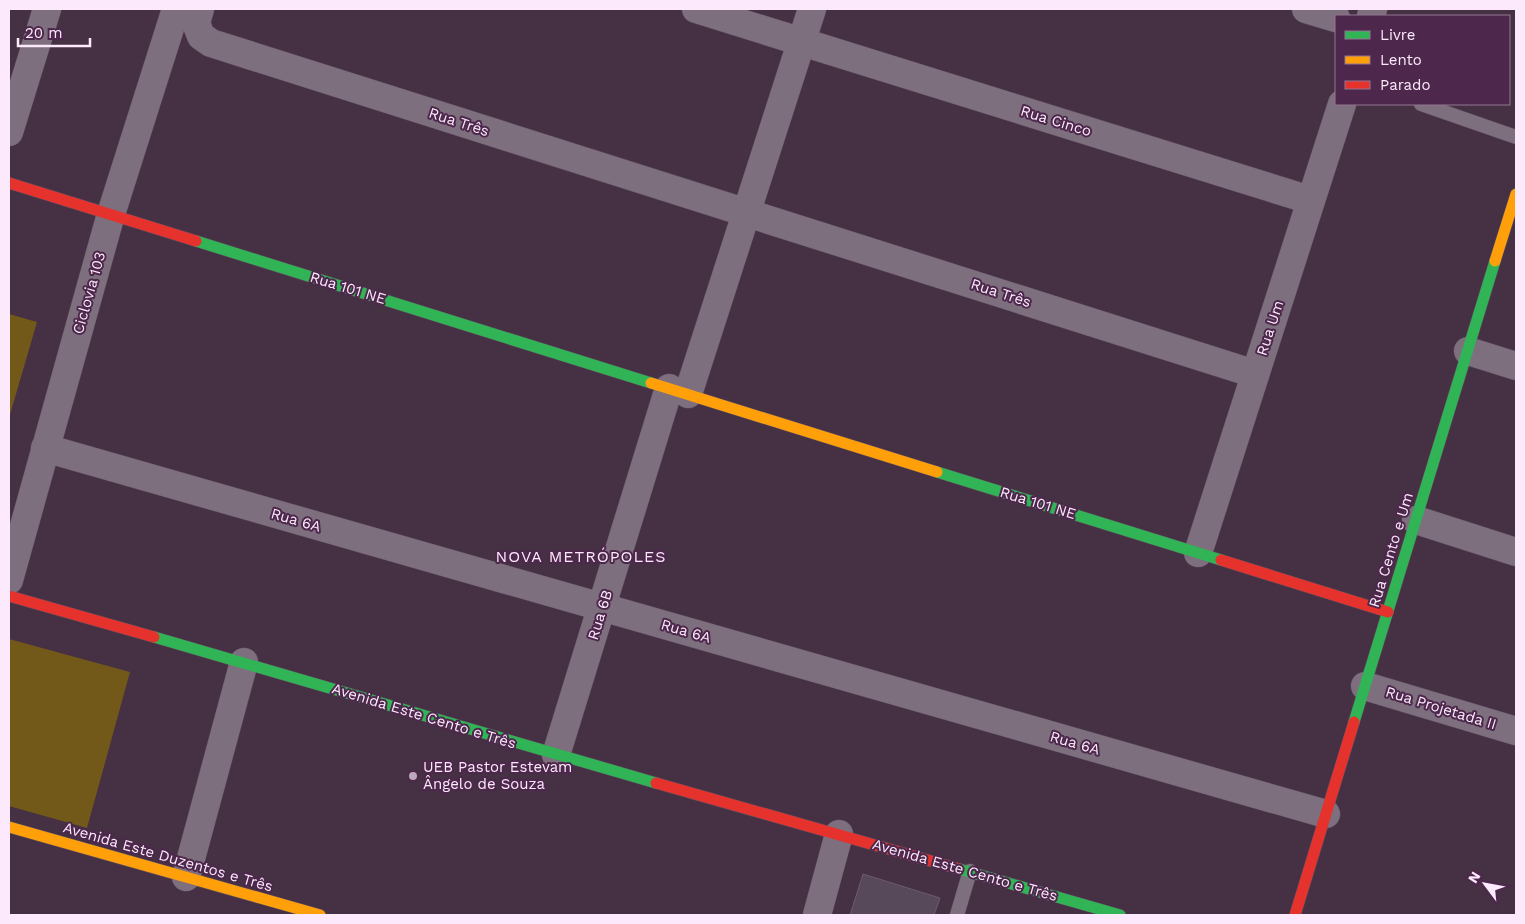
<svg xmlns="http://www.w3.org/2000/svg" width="1525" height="924" font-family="'Work Sans',sans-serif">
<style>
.green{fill:#72591a}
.building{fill:#58495a;stroke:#6a5b6d}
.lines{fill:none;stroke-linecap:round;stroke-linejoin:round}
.lane-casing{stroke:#604f60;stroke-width:15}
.street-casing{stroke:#604f60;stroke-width:29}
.fast-casing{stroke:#604f60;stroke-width:12}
.slow-casing{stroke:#604f60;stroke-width:12}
.jam-casing{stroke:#604f60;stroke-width:12}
.lane{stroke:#7e6f7e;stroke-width:14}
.street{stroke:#7e6f7e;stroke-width:28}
.fast{stroke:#30b455;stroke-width:11}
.slow{stroke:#ff9f0a;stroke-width:11}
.jam{stroke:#e5322d;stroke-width:11}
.poi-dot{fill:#bca8bb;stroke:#4d284c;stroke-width:2}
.labels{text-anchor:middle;stroke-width:4;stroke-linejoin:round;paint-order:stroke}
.street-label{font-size:15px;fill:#fce9fb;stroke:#4d284c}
.poi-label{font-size:15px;fill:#fce9fb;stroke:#4d284c;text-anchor:start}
.neighbourhood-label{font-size:16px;letter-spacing:1px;fill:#fce9fb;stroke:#4d284c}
</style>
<rect width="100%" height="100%" fill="#453044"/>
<!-- green -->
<g class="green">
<path d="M 9,314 L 37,322 L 9,418 Z"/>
<path d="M 9,639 L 130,672 L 87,828 L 9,806 Z"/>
</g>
<!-- building -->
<path class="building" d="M 863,874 L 940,898 L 934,915 L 850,915 Z"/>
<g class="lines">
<defs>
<g id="lane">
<path d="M 1421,104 L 1516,137"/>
<path d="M 957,915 L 970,871"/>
</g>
<g id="street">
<path d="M 200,9 L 196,23 L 201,36 L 211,43 L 1255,374"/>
<path d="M 696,9 L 1310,200"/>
<path d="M 1306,9 L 1336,18"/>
<path d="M 1371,16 L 1373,9"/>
<path d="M 9,132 L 47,9"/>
<path d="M 1468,351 L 1516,366"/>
<path d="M 688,394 L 812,9"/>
<path d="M 45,448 L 1326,814"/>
<path d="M 1416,520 L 1516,552"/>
<path d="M 1198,553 L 1342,104"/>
<path d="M 9,580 L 111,214 L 176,9"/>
<path d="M 1365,686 L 1516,731"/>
<path d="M 556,755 L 669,388"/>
<path d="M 186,877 L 244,662"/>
<path d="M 817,915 L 839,834"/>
</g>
<g id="fast">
<path d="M 196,241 L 651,383"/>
<path d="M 937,472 L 1221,560"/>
<path d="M 154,637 L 656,783"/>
<path d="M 1354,722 L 1495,261"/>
<path d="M 959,869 L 1120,915"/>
</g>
<g id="slow">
<path d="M 1495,261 L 1516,194"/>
<path d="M 651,383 L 937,472"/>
<path d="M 9,827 L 320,915"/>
</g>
<g id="jam">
<path d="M 9,183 L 196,241"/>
<path d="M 1221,560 L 1388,612"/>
<path d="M 9,596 L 154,637"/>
<path d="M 656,783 L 959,869"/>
<path d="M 1295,915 L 1354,722"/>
</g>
</defs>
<!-- lane casing -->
<use href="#lane" class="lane-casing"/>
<!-- street casing -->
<use href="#street" class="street-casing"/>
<!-- fast casing -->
<use href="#fast" class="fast-casing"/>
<!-- slow casing -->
<use href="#slow" class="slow-casing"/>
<!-- jam casing -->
<use href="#jam" class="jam-casing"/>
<!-- lane -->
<use href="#lane" class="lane"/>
<!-- street -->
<use href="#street" class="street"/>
<!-- fast -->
<use href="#fast" class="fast"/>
<!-- slow -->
<use href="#slow" class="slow"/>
<!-- jam -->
<use href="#jam" class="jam"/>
</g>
<!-- markers -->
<circle class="poi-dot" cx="413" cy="776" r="5"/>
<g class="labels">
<!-- street labels -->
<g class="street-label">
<text transform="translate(1056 121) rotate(17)" y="5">Rua Cinco</text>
<text transform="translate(459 122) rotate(18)" y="5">Rua Três</text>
<text transform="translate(348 288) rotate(17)" y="5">Rua 101 NE</text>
<text transform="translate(89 293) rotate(-74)" y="5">Ciclovia 103</text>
<text transform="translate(1001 293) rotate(18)" y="5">Rua Três</text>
<text transform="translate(1270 328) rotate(-72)" y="5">Rua Um</text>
<text transform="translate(1038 503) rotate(17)" y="5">Rua 101 NE</text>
<text transform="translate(296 520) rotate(16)" y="5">Rua 6A</text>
<text transform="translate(1391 550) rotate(-73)" y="5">Rua Cento e Um</text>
<text transform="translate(600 615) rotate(-73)" y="5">Rua 6B</text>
<text transform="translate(686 631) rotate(16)" y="5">Rua 6A</text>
<text transform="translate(1441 708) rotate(17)" y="5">Rua Projetada II</text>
<text transform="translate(424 716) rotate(17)" y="5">Avenida Este Cento e Três</text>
<text transform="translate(1075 743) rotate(16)" y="5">Rua 6A</text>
<text transform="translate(168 857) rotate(16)" y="5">Avenida Este Duzentos e Três</text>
<text transform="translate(965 870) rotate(16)" y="5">Avenida Este Cento e Três</text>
</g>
<!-- poi labels -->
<g class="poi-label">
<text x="423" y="772">UEB Pastor Estevam<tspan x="423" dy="17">Ângelo de Souza</tspan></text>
</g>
<!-- neighbourhood labels -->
<g class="neighbourhood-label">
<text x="581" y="562">NOVA METRÓPOLES</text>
</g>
</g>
<!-- border -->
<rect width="1525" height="924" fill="none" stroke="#fce9fb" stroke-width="20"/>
<!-- legend -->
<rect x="1335" y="15" width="175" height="90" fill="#4d284c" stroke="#937592"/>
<rect x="1345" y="31" width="25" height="8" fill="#30b455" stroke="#937592"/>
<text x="1380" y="40" font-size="15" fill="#fce9fb">Livre</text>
<rect x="1345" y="56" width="25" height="8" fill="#ff9f0a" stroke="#937592"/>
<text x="1380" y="65" font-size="15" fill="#fce9fb">Lento</text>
<rect x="1345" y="81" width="25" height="8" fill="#e5322d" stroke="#937592"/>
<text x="1380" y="90" font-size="15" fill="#fce9fb">Parado</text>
<!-- north arrow -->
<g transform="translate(1485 884) rotate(302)" stroke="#4d284c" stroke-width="4" paint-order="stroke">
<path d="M0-4L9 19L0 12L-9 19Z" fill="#fce9fb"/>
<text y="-8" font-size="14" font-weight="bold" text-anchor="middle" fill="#fce9fb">N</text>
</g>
<!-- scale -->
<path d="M18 38v8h72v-8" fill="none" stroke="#fce9fb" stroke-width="2.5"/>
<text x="25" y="38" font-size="15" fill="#fce9fb" stroke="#4d284c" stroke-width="4" paint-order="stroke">20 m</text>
</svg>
